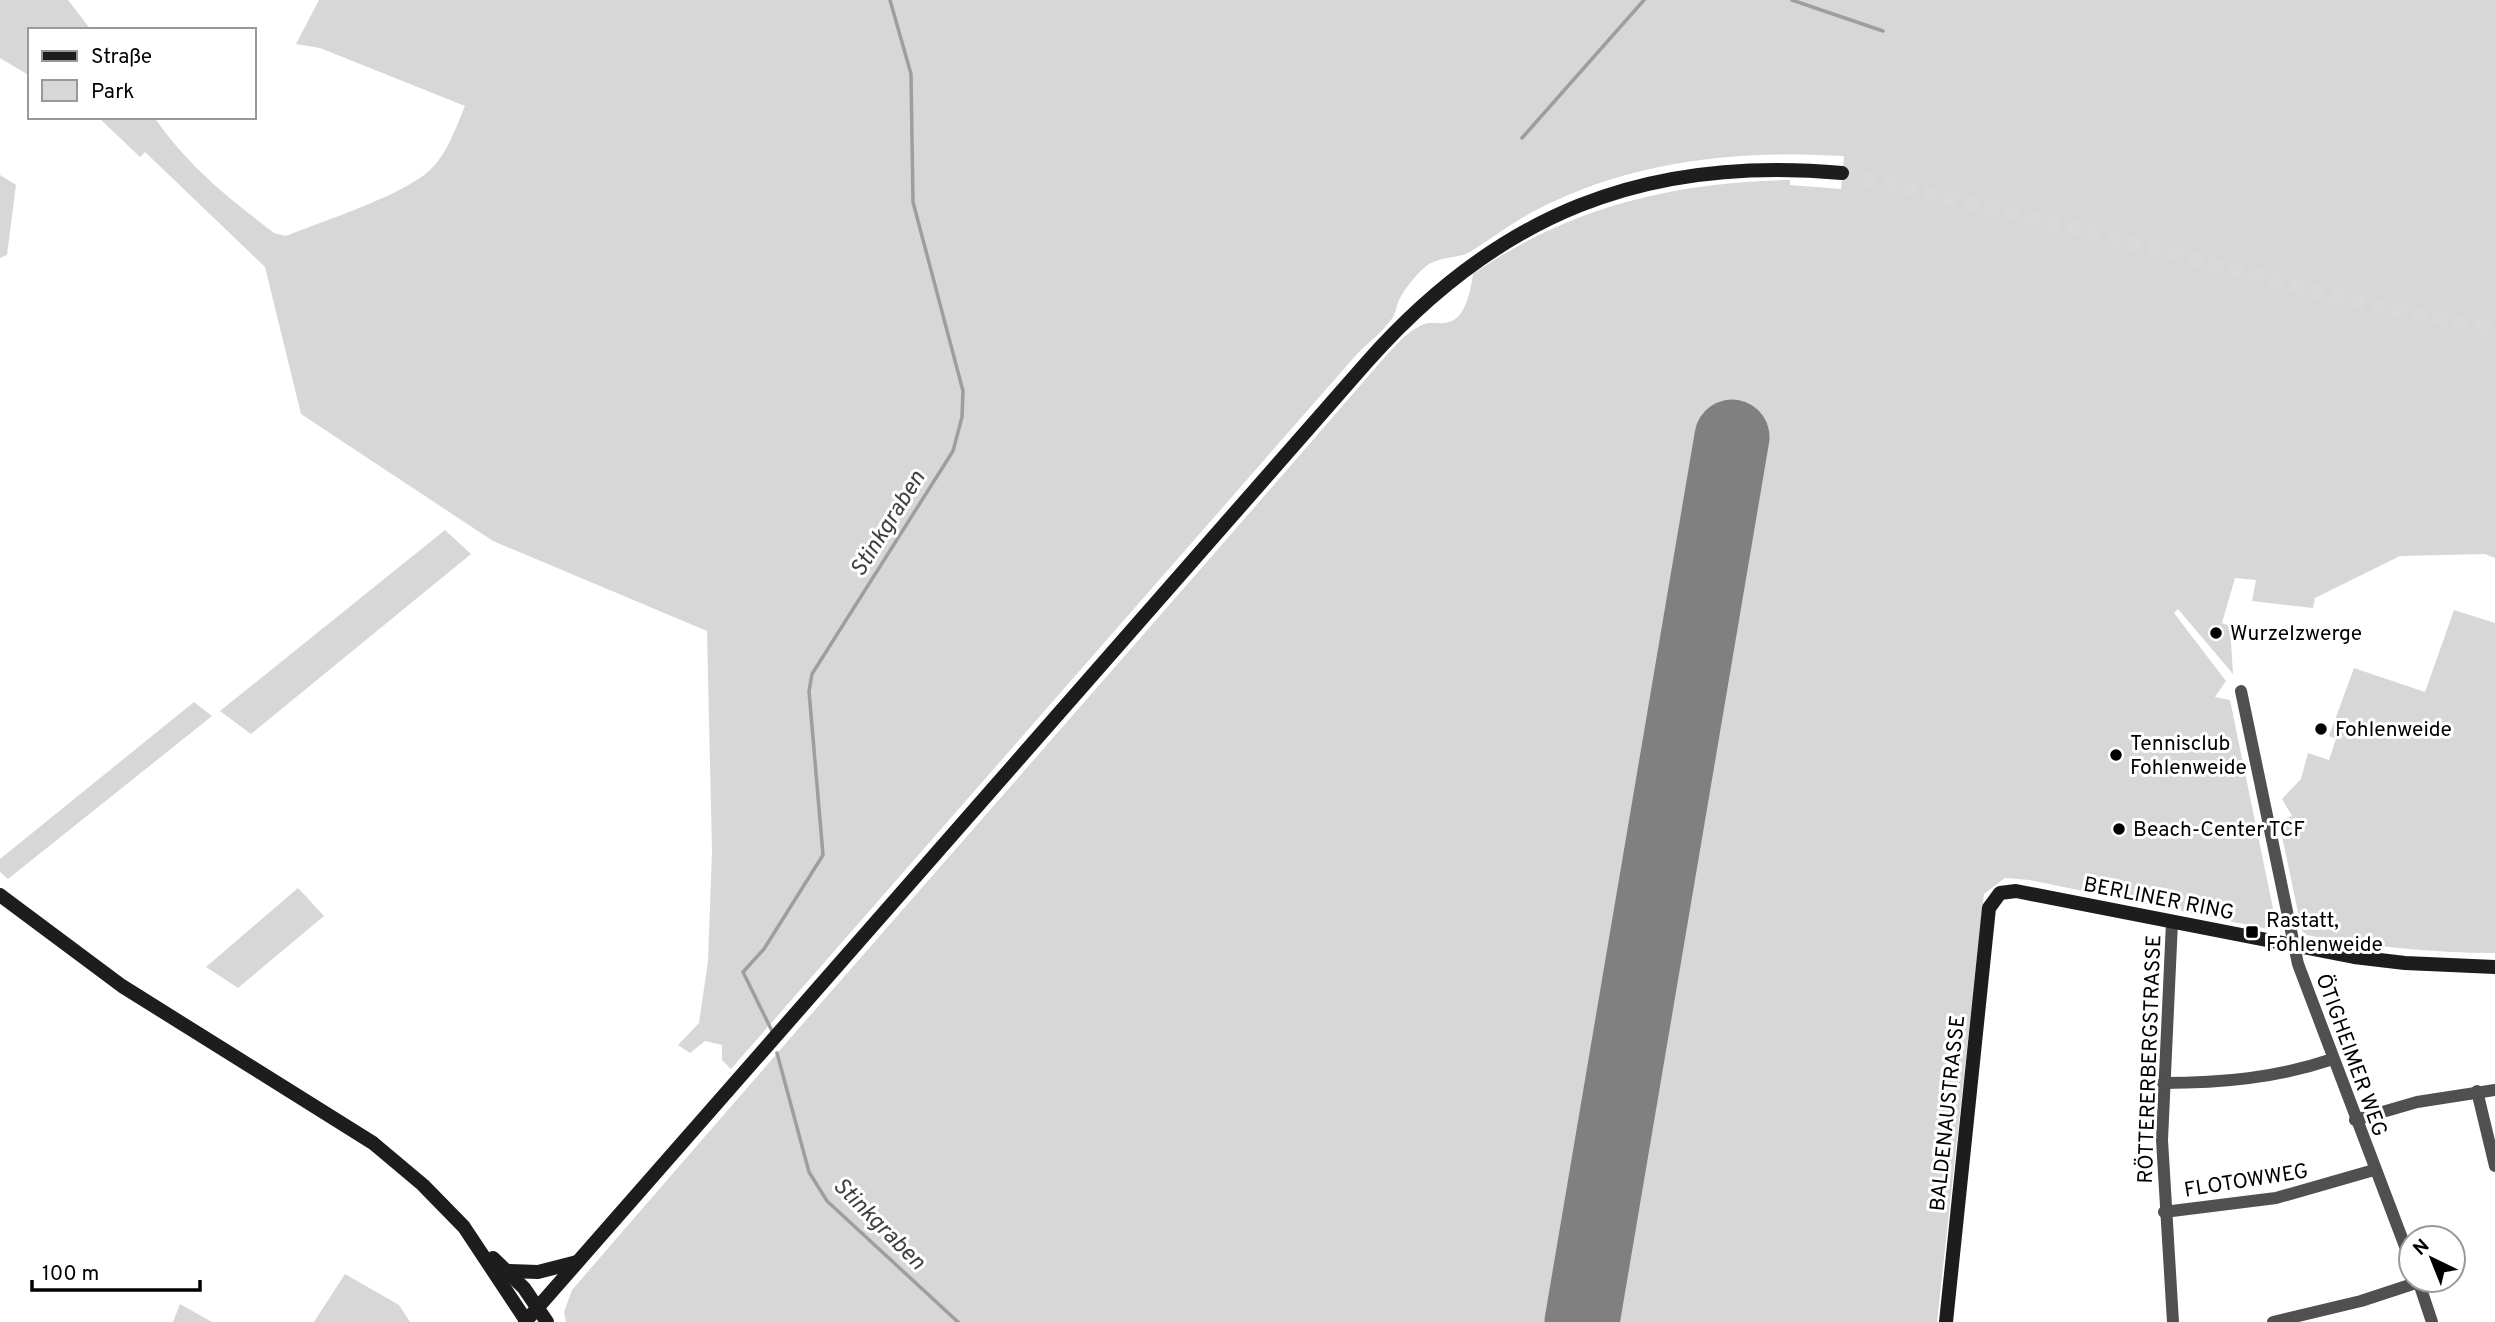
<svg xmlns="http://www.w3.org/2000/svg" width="2495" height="1322" font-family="Overpass,sans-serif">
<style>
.green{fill:#d7d7d7}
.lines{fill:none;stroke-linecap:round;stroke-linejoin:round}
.stream{stroke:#9e9e9e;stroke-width:3.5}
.runway{stroke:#808080;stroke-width:75}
.secondary-tunnel{stroke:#d9d9d9;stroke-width:14;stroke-dasharray:14 7;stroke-linecap:butt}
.street{stroke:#505050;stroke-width:12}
.secondary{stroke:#1d1d1d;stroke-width:14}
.poi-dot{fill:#000;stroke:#fff;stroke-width:2.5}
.labels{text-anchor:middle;stroke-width:6;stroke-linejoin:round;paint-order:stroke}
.poi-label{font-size:21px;fill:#000;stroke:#fff;text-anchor:start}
.street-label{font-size:21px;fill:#000;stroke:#fff}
.water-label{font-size:23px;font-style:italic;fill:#3f3f3f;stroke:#fff}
</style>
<rect width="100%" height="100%" fill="#fff"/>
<!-- green -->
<g class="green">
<path d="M 0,0 L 68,0 L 91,30 L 30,30 L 30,76 L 0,58 Z"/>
<path d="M 319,0 L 2495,0 L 2495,558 L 2485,554 L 2400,556 L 2315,598 L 2313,608 L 2252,601 L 2256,580 L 2235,578 L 2222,623 L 2230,626 L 2233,674 L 2178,609 L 2174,613 L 2226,681 L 2215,697 L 2230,700 L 2276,923 L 2268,929 L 2030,880 L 2005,878 L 1984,894 L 1937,1322 L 566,1322 L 564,1312 L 572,1290 C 838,981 1110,675 1377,366 C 1390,352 1404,333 1422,325 C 1431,321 1441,325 1449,322 C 1466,318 1471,288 1473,274 C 1569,207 1674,182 1790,180 L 1790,185 L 1841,189 L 1844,156 C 1737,150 1635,160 1538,209 C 1514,221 1493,238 1470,252 C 1457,259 1438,256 1425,267 C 1415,276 1405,288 1399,300 C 1396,306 1396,314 1391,320 C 1382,332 1368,343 1357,354 L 731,1069 L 722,1060 L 722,1045 L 705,1041 L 690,1053 L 678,1045 L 699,1023 L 708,961 L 712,851 L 707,631 L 493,541 L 301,414 L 265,267 L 145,152 L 140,157 L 98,117 L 154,117 C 189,167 226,196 274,233 L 286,236 C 323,221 401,196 429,171 C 447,155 456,127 465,106 L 320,48 L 296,44 Z"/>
<path d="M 0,175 L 16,185 L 7,255 L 0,258 Z"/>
<path d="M 445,530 L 471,554 L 251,734 L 220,711 Z"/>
<path d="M 2454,610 L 2495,623 L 2495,953 C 2431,953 2369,946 2306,935 L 2302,931 L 2279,822 L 2292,816 L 2282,799 L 2301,779 L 2308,753 L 2329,760 L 2336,739 L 2329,736 L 2354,668 L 2425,692 Z"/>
<path d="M 194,702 L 212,716 L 8,879 L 0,872 L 0,859 Z"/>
<path d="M 298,888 L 324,916 L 238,988 L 206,967 Z"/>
<path d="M 345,1274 L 399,1305 L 410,1322 L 314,1322 Z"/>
<path d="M 180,1304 L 212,1322 L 173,1322 Z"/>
</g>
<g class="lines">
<!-- stream -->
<g class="stream">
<path d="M 1792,0 L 1883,31"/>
<path d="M 1522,138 L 1644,0"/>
<path d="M 772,1031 L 743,972 L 764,949 L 823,855 L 809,691 L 812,674 L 953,451 L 962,417 L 963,391 L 913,202 L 911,74 L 890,0"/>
<path d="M 777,1053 L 809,1172 L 827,1201 L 958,1322"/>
</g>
<!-- runway -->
<path class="runway" d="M 1582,1322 L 1732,437"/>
<!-- secondary-tunnel -->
<path class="secondary-tunnel" d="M 1842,173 L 2086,231 L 2369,305 L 2495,329"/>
<!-- street -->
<g class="street">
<path d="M 2241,691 L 2298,964 L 2411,1262"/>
<path d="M 2172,922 L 2162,1140 L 2173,1322"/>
<path d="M 2163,1083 C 2222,1083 2276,1078 2333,1059"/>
<path d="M 2477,1091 L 2495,1166"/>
<path d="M 2355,1120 L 2417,1102 L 2495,1090"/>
<path d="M 2164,1212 L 2276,1198 L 2374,1170"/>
<path d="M 2418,1280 L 2432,1322"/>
<path d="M 2273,1322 L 2361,1301 L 2419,1282"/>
</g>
<!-- secondary -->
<g class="secondary">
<path d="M 0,895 L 122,986 L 373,1143 L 423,1185 L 464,1227 L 527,1322"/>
<path d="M 493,1258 L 524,1288 L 547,1322"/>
<path d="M 509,1271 L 538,1272 L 577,1262"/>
<path d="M 525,1322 L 1367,362 C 1498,214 1645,155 1842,173"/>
<path d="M 1946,1322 L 1989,908 L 2000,893 L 2016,891 L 2354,957 L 2405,963 L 2495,967"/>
</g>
</g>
<!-- markers -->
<g class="poi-dot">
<circle cx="2216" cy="633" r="7"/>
<circle cx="2321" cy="729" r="7"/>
<circle cx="2116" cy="755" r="7"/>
<circle cx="2119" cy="829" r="7"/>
<rect x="2245" y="925" width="14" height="14" rx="3.5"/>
</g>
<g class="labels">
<!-- poi labels -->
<g class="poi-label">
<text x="2230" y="640">Wurzelzwerge</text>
<text x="2335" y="736">Fohlenweide</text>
<text x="2130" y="750">Tennisclub<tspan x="2130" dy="24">Fohlenweide</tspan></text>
<text x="2133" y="836">Beach-Center TCF</text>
<text x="2266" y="927">Rastatt,<tspan x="2266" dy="24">Fohlenweide</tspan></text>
</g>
<!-- street labels -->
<g class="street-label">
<text transform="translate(2159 898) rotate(11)" y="7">BERLINER RING</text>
<text transform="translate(2352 1055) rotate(70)" y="7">ÖTIGHEIMER WEG</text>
<text transform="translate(2149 1059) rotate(-88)" y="7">RÖTTERERBERGSTRASSE</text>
<text transform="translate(1947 1113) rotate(-84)" y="7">BALDENAUSTRASSE</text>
<text transform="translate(2246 1180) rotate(-9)" y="7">FLOTOWWEG</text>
</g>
<!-- water labels -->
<g class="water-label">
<text transform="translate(887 523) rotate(-58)" y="8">Stinkgraben</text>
<text transform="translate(880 1223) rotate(45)" y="8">Stinkgraben</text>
</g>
</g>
<!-- legend -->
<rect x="28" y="28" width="228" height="91" fill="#ffffff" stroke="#999999" stroke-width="2"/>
<rect x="42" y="51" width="35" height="10" fill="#1d1d1d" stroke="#999999" stroke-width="2"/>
<text x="91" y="63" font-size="21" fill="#000000">Straße</text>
<rect x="42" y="80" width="35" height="21" fill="#d7d7d7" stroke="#999999" stroke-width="2"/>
<text x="91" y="98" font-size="21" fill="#000000">Park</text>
<!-- north arrow -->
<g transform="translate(2432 1259) rotate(317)"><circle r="33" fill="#ffffff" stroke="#999999" stroke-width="2"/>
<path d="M0-5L12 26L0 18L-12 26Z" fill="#000000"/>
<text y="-10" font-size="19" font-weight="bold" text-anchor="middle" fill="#000000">N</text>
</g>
<!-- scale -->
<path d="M32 1280v10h168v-10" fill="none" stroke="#000000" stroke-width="3.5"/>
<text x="42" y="1280" font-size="21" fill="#000000" stroke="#ffffff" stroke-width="5" paint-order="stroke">100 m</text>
</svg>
